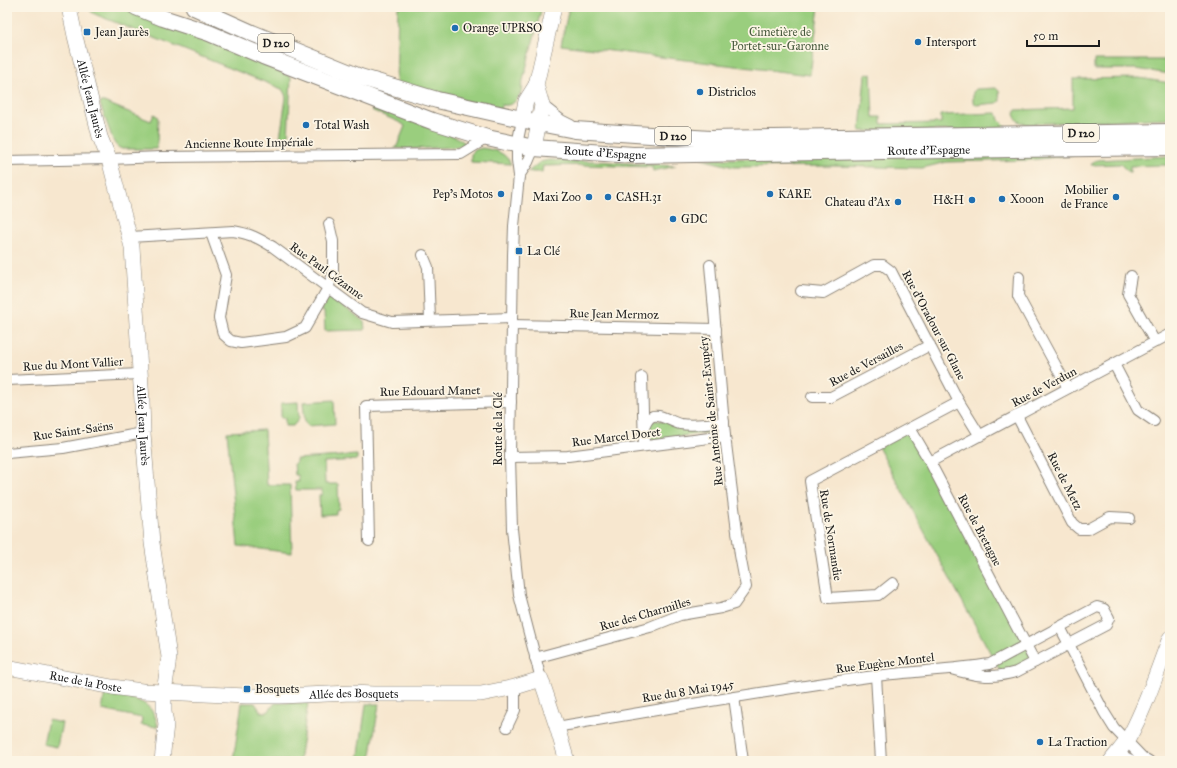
<svg xmlns="http://www.w3.org/2000/svg" width="1177" height="768" font-family="'IM FELL Great Primer',serif">
<style>
.green{fill:#9ace7e;stroke:#5b754d}
.lines{fill:none;stroke-linecap:round;stroke-linejoin:round}
.street-casing{stroke:#8a8276;stroke-width:12}
.secondary-casing{stroke:#8a8276;stroke-width:16}
.primary-casing{stroke:#8a8276;stroke-width:18}
.street{stroke:#fff;stroke-width:10}
.secondary{stroke:#fff;stroke-width:15}
.primary{stroke:#fff;stroke-width:16}
.poi-dot{fill:#1f6fb2;stroke:#fcf5e5;stroke-width:1.5}
.labels{text-anchor:middle;stroke-width:3.5;stroke-linejoin:round;paint-order:stroke}
.shield{fill:#fcf5e5;stroke:#5f5d58;stroke-width:1}
.shield-label{font-size:11px;font-weight:bold;fill:#1c1c1c}
.poi-label{font-size:12px;fill:#1c1c1c;stroke:#fcf5e5;text-anchor:start}
.park-label{font-size:12px;fill:#485a3e;stroke:#fcf5e5}
.street-label{font-size:12px;fill:#1c1c1c;stroke:#fcf5e5}
</style>
<rect width="100%" height="100%" fill="#fcf5e5"/>
<filter id="ink" filterUnits="userSpaceOnUse"><feTurbulence type="fractalNoise" baseFrequency=".025" numOctaves="2"/><feDisplacementMap in="SourceGraphic" scale="8" xChannelSelector="R" yChannelSelector="G"/><feConvolveMatrix kernelMatrix="1 2 1 2 8 2 1 2 1" color-interpolation-filters="sRGB"/></filter>
<filter id="wash" filterUnits="userSpaceOnUse"><feTurbulence type="fractalNoise" baseFrequency=".012" numOctaves="4" result="noise"/><feDisplacementMap in="SourceGraphic" scale="16" xChannelSelector="R" yChannelSelector="G"/><feGaussianBlur stdDeviation="0.9" result="paint"/><feColorMatrix in="noise" values="0 0 0 0 0 0 0 0 0 0 0 0 0 0 0 0 0 1.4 0 .05"/><feComposite in="paint" operator="in"/></filter>
<g filter="url(#wash)">
<rect width="100%" height="100%" fill="#f7e7cf"/>
<!-- green -->
<g class="green">
<path d="M 88,7 L 122,7 L 157,21 L 199,35 L 291,77 L 288,139 L 280,138 L 286,98 L 285,94 L 282,89 L 102,17 C 97,15 90,13 88,7 Z"/>
<path d="M 398,7 L 542,7 L 521,88 L 523,88 C 519,98 514,107 501,105 L 500,110 L 396,84 Z"/>
<path d="M 569,7 L 819,7 L 810,75 L 561,45 Z"/>
<path d="M 1094,60 L 1170,60 L 1170,74 L 1136,69 L 1094,69 Z"/>
<path d="M 871,73 L 873,117 L 881,117 L 881,124 L 941,123 L 941,115 L 997,113 L 999,120 L 1009,130 L 860,131 L 865,75 Z"/>
<path d="M 1139,78 L 1170,83 L 1170,118 L 1026,124 C 1020,122 1016,121 1014,114 L 1016,110 L 1073,108 L 1073,79 Z"/>
<path d="M 996,88 L 999,91 L 1000,101 L 997,103 L 976,105 L 973,102 L 973,92 L 976,89 Z"/>
<path d="M 101,102 L 104,102 L 151,121 L 154,114 L 157,116 L 158,119 L 157,146 L 156,149 L 122,149 C 117,147 115,145 113,140 L 100,104 Z"/>
<path d="M 381,108 L 456,137 L 465,143 L 464,145 L 458,147 L 407,149 L 394,148 L 397,146 L 405,126 L 401,123 L 371,110 L 374,109 Z"/>
<path d="M 482,148 C 495,150 505,152 511,164 L 471,162 L 471,154 L 475,150 Z"/>
<path d="M 1074,155 L 1031,160 L 947,162 L 922,168 L 835,166 L 734,167 L 701,159 Z"/>
<path d="M 1170,156 L 1170,165 L 1130,166 L 1130,173 L 1120,164 L 1091,165 L 1094,161 L 1098,160 Z"/>
<path d="M 549,160 L 595,161 L 676,166 L 653,171 L 652,167 L 584,165 L 543,166 L 542,172 L 528,172 L 540,162 Z"/>
<path d="M 330,297 L 364,321 L 365,330 L 325,331 L 324,311 L 320,311 L 328,298 Z"/>
<path d="M 334,400 L 335,424 L 308,426 L 305,422 L 303,402 Z"/>
<path d="M 298,402 L 299,419 L 293,426 L 285,426 L 285,418 L 281,418 L 281,403 Z"/>
<path d="M 652,420 L 718,428 L 720,429 L 719,431 L 654,440 L 650,438 C 647,431 648,427 652,420 Z"/>
<path d="M 910,428 L 1035,662 L 1003,676 L 877,445 Z"/>
<path d="M 264,430 L 267,485 L 290,485 L 292,553 L 238,546 L 227,432 Z"/>
<path d="M 357,455 L 357,460 L 324,462 L 325,484 L 338,484 L 339,509 L 336,510 L 336,514 L 320,515 L 319,495 L 322,495 L 322,490 L 296,490 L 295,482 L 299,482 L 298,475 L 295,475 L 294,463 L 296,463 L 296,459 Z"/>
<path d="M 105,694 C 130,699 153,697 158,727 L 141,725 L 142,718 L 102,710 Z"/>
<path d="M 242,703 L 255,703 L 261,712 L 268,712 L 275,703 L 308,703 L 299,761 L 233,761 Z"/>
<path d="M 366,704 L 379,704 L 370,761 L 358,761 Z"/>
<path d="M 48,720 L 62,723 L 57,747 L 43,744 Z"/>
</g>
</g>
<g filter="url(#ink)">
<g class="lines">
<defs>
<g id="street">
<path d="M 542,105 L 561,120 L 571,125"/>
<path d="M 522,120 L 517,145 L 517,160 L 519,176 L 514,226 L 513,255 L 510,457 L 512,529 L 519,595 L 541,679"/>
<path d="M 7,161 L 109,159 L 161,157 L 461,154 L 487,138"/>
<path d="M 519,176 L 528,162 L 534,148"/>
<path d="M 211,233 L 226,275 L 219,318 L 223,334 L 231,341 L 241,343 L 286,337 L 305,328 L 328,288 L 333,274 L 333,241 L 329,224"/>
<path d="M 130,237 L 233,231 C 251,234 258,238 273,247 L 362,313 L 392,322 L 512,318"/>
<path d="M 423,255 L 428,267 L 430,320"/>
<path d="M 1131,276 L 1128,294 L 1155,342"/>
<path d="M 1019,277 L 1018,296 L 1068,388"/>
<path d="M 801,291 L 823,293 L 874,265 L 883,265 L 891,271 L 959,402 L 980,436"/>
<path d="M 512,325 L 716,329"/>
<path d="M 1114,364 L 1138,410 L 1154,421"/>
<path d="M 642,377 L 644,446"/>
<path d="M 7,380 L 140,374"/>
<path d="M 812,397 L 831,397 L 930,345"/>
<path d="M 1017,416 L 1072,523 L 1079,529 L 1088,529 L 1110,517 L 1129,518"/>
<path d="M 910,428 L 930,462 L 1035,662"/>
<path d="M 643,431 C 645,425 647,418 653,416 C 662,414 671,422 680,424 C 694,426 709,424 724,422"/>
<path d="M 7,453 L 63,448 L 143,433"/>
<path d="M 510,457 L 568,456 L 725,436"/>
<path d="M 930,462 L 1170,334"/>
<path d="M 369,541 L 366,406 L 511,402"/>
<path d="M 893,583 L 878,595 L 828,598 L 810,481 L 959,402"/>
<path d="M 1060,627 L 1104,712 L 1114,728 L 1142,757 L 1149,761"/>
<path d="M 535,658 L 650,627 L 680,615 L 721,608 L 734,604 L 746,587 L 740,555 L 725,436 L 710,265"/>
<path d="M 876,676 L 881,761"/>
<path d="M 734,697 L 743,761"/>
<path d="M 507,727 L 515,710 L 515,687"/>
<path d="M 557,727 C 663,709 769,690 875,676 C 913,671 952,670 990,664 L 1097,607 L 1104,609 L 1109,618 L 1106,625 L 1016,672 C 991,679 975,676 951,669"/>
<path d="M 1117,753 L 1133,761"/>
</g>
<g id="secondary">
<path id="s1" d="M 69,7 L 75,36 L 100,137 L 109,159 L 132,247 L 142,401 L 143,433 L 152,543 L 169,657 L 164,693 L 164,712 L 166,724 L 162,761"/>
<path d="M 522,120 L 526,101 L 536,85"/>
<path d="M 534,148 L 542,105 L 536,85 L 554,7"/>
<path id="s2" d="M 7,667 L 112,687 L 142,691 L 246,696 L 280,696 L 352,693 L 373,694 L 481,694 L 515,687 L 541,679 L 557,727 L 567,761"/>
<path d="M 1111,761 C 1116,754 1123,747 1128,739 C 1146,707 1157,671 1170,638"/>
</g>
<g id="primary">
<path id="s3" d="M 136,7 L 163,18 L 209,33 L 263,56 L 432,121 L 487,138 L 534,148 L 633,155 L 1013,149 L 1170,147"/>
<path d="M 194,7 L 252,33 L 360,77 L 437,100 L 539,123 L 575,130 L 710,139 L 1170,132"/>
</g>
</defs>
<!-- street casing -->
<use href="#street" class="street-casing"/>
<!-- secondary casing -->
<use href="#secondary" class="secondary-casing"/>
<!-- primary casing -->
<use href="#primary" class="primary-casing"/>
<!-- street -->
<use href="#street" class="street"/>
<!-- secondary -->
<use href="#secondary" class="secondary"/>
<!-- primary -->
<use href="#primary" class="primary"/>
</g>
</g>
<!-- markers -->
<g class="poi-dot">
<circle cx="455" cy="28" r="4"/>
<rect x="83" y="28" width="8" height="8" rx="2"/>
<circle cx="918" cy="42" r="4"/>
<circle cx="700" cy="92" r="4"/>
<circle cx="306" cy="125" r="4"/>
<circle cx="501" cy="194" r="4"/>
<circle cx="770" cy="194" r="4"/>
<circle cx="589" cy="197" r="4"/>
<circle cx="608" cy="197" r="4"/>
<circle cx="1116" cy="197" r="4"/>
<circle cx="1002" cy="199" r="4"/>
<circle cx="972" cy="200" r="4"/>
<circle cx="898" cy="202" r="4"/>
<circle cx="673" cy="219" r="4"/>
<rect x="515" y="247" width="8" height="8" rx="2"/>
<rect x="243" y="685" width="8" height="8" rx="2"/>
<circle cx="1040" cy="742" r="4"/>
</g>
<g class="labels">
<!-- shield labels -->
<g class="shield">
<rect x="258" y="34" width="36" height="18" rx="3"/>
<rect x="1063" y="124" width="36" height="18" rx="3"/>
<rect x="655" y="127" width="36" height="18" rx="3"/>
</g>
<g class="shield-label">
<text x="276" y="47">D 120</text>
<text x="1081" y="137">D 120</text>
<text x="673" y="140">D 120</text>
</g>
<!-- poi labels -->
<g class="poi-label">
<text x="463" y="32">Orange UPRSO</text>
<text x="95" y="36">Jean Jaurès</text>
<text x="926" y="46">Intersport</text>
<text x="708" y="96">Districlos</text>
<text x="314" y="129">Total Wash</text>
<text x="1108" y="194" text-anchor="end">Mobilier<tspan x="1108" dy="14">de France</tspan></text>
<text x="493" y="198" text-anchor="end">Pep's Motos</text>
<text x="778" y="198">KARE</text>
<text x="581" y="201" text-anchor="end">Maxi Zoo</text>
<text x="616" y="201">CASH.31</text>
<text x="1010" y="203">Xooon</text>
<text x="964" y="204" text-anchor="end">H&amp;H</text>
<text x="890" y="206" text-anchor="end">Chateau d'Ax</text>
<text x="681" y="223">GDC</text>
<text x="527" y="255">La Clé</text>
<text x="255" y="693">Bosquets</text>
<text x="1048" y="746">La Traction</text>
</g>
<!-- park labels -->
<g class="park-label">
<text x="780" y="36">Cimetière de<tspan x="780" dy="14">Portet-sur-Garonne</tspan></text>
</g>
<!-- street labels -->
<g class="street-label">
<text dy="4" stroke="none"><textPath href="#s1" startOffset="94">Allée Jean Jaurès</textPath></text>
<text transform="translate(249 143) rotate(-1)" y="4">Ancienne Route Impériale</text>
<text dy="4" stroke="none"><textPath href="#s3" startOffset="818">Route d'Espagne</textPath></text>
<text dy="4" stroke="none"><textPath href="#s3" startOffset="494">Route d'Espagne</textPath></text>
<text transform="translate(327 271) rotate(36)" y="4">Rue Paul Cézanne</text>
<text transform="translate(614 314) rotate(1)" y="4">Rue Jean Mermoz</text>
<text transform="translate(934 325) rotate(62)" y="4">Rue d'Oradour sur Glane</text>
<text transform="translate(73 364) rotate(-3)" y="4">Rue du Mont Vallier</text>
<text transform="translate(866 364) rotate(-28)" y="4">Rue de Versailles</text>
<text transform="translate(1044 387) rotate(-28)" y="4">Rue de Verdun</text>
<text transform="translate(430 391) rotate(-1)" y="4">Rue Edouard Manet</text>
<text transform="translate(711 411) rotate(-96)" y="4">Rue Antoine de Saint-Exupéry</text>
<text dy="4" stroke="none"><textPath href="#s1" startOffset="427">Allée Jean Jaurès</textPath></text>
<text transform="translate(498 429) rotate(-90)" y="4">Route de la Clé</text>
<text transform="translate(73 431) rotate(-8)" y="4">Rue Saint-Saëns</text>
<text transform="translate(616 437) rotate(-7)" y="4">Rue Marcel Doret</text>
<text transform="translate(1065 481) rotate(63)" y="4">Rue de Metz</text>
<text transform="translate(980 530) rotate(62)" y="4">Rue de Bretagne</text>
<text transform="translate(831 535) rotate(81)" y="4">Rue de Normandie</text>
<text transform="translate(645 614) rotate(-16)" y="4">Rue des Charmilles</text>
<text transform="translate(885 663) rotate(-7)" y="4">Rue Eugène Montel</text>
<text dy="4" stroke="none"><textPath href="#s2" startOffset="80">Rue de la Poste</textPath></text>
<text transform="translate(688 691) rotate(-9)" y="4">Rue du 8 Mai 1945</text>
<text dy="4" stroke="none"><textPath href="#s2" startOffset="349">Allée des Bosquets</textPath></text>
</g>
</g>
<!-- margin -->
<rect width="1177" height="768" fill="none" stroke="#fcf5e5" stroke-width="24"/>
<!-- scale -->
<path d="M1027 40v6h72v-6" fill="none" stroke="#1c1c1c" stroke-width="2"/>
<text x="1033" y="40" font-size="12" fill="#1c1c1c" stroke="#fcf5e5" stroke-width="3" paint-order="stroke">50 m</text>
</svg>
